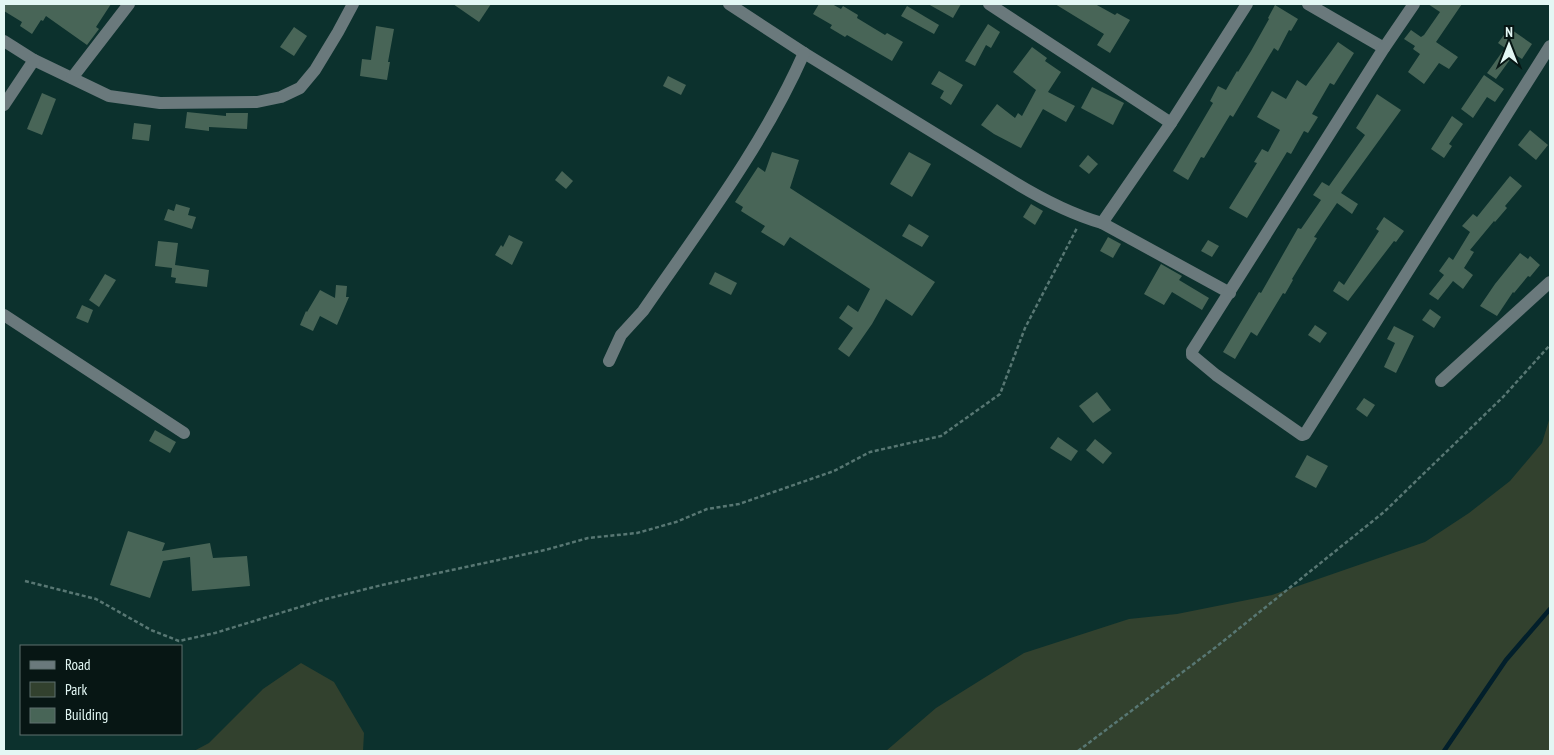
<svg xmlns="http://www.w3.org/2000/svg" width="1554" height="755" font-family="'PT Sans Narrow',sans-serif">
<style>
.green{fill:#32412e}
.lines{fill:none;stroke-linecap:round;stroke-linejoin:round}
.stream{stroke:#021f2b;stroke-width:4.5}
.building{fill:#486557}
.path{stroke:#587773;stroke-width:2.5;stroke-dasharray:4 2.5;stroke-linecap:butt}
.minor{stroke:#6a797c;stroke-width:12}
</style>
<rect width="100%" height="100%" fill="#0c312d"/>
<!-- green -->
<g class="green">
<path d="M 1550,417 L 1550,751 L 886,751 L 936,708 L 1024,653 L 1129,619 L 1177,614 L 1272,595 L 1425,542 L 1469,513 L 1510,481 L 1542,443 Z"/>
<path d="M 301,663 L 334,682 L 364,733 L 363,751 L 194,751 L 209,743 L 263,689 Z"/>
</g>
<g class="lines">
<!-- stream -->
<path class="stream" d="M 1444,751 L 1506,660 L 1550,609"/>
</g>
<!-- building -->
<g class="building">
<path d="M 4,4 L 111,4 L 96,27 L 99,29 L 87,45 L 46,16 L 43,21 L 41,20 L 32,34 L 20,26 L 22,22 L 4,11 Z"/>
<path d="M 453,4 L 491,4 L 479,22 Z"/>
<path d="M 819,4 L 832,4 L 841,9 L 843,6 L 858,15 L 857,18 L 885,35 L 887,33 L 903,42 L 892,61 L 847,35 L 845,37 L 830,28 L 832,25 L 813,14 Z"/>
<path d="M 928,4 L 961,4 L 953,18 Z"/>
<path d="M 1055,4 L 1095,4 L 1115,15 L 1117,13 L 1130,20 L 1110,53 L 1097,45 L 1104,34 Z"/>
<path d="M 1428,4 L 1462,4 L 1436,42 L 1458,57 L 1449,69 L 1439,63 L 1424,84 L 1408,72 L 1420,54 L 1413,49 L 1415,46 L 1404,39 L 1411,30 L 1421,37 L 1424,35 L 1440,12 Z"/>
<path d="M 1275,5 L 1298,19 L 1291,31 L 1289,30 L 1278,51 L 1274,48 L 1233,117 L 1230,115 L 1204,158 L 1201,157 L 1188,180 L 1173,171 L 1213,103 L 1210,101 L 1218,86 L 1226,90 L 1237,71 L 1238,72 L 1251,51 L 1269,19 L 1268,18 Z"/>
<path d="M 907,6 L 939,25 L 934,34 L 901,16 Z"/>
<path d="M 988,24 L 1000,32 L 991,48 L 986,45 L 975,66 L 965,61 Z"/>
<path d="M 376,26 L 394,29 L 388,62 L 390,62 L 387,80 L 360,76 L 362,59 L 371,60 Z"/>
<path d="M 294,27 L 307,36 L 294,56 L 280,47 Z"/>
<path d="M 1509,28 L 1532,44 L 1522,59 L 1514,54 L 1496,79 L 1487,73 L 1505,48 L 1498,43 Z"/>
<path d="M 1338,42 L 1354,53 L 1334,85 L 1330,83 L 1312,114 L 1318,117 L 1308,133 L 1304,131 L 1291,154 L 1287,152 L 1247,218 L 1229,208 L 1257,163 L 1254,162 L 1262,149 L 1268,152 L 1280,130 L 1257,117 L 1272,91 L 1286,99 L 1297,80 L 1306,86 Z"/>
<path d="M 1032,47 L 1047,58 L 1045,61 L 1061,72 L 1048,92 L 1075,106 L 1066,122 L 1043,109 L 1021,148 L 994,134 L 981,125 L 997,104 L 1015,118 L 1018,113 L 1022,116 L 1036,90 L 1013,72 Z"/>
<path d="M 939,71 L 963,85 L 951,105 L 940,98 L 944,91 L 931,84 Z"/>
<path d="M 1484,75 L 1504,89 L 1495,102 L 1487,97 L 1473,118 L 1461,109 Z"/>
<path d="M 668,76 L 686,85 L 681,95 L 663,86 Z"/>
<path d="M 1092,87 L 1124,103 L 1113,125 L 1081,108 Z"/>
<path d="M 42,93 L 56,99 L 42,135 L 27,129 Z"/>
<path d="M 1377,94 L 1401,110 L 1341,193 L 1358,204 L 1352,214 L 1337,203 L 1314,237 L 1317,238 L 1292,279 L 1293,280 L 1285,294 L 1283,293 L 1257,336 L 1251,332 L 1235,359 L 1223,352 L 1259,292 L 1261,293 L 1298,228 L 1301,229 L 1321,200 L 1313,195 L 1322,182 L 1329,186 L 1365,135 L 1356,128 Z"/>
<path d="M 187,112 L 226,116 L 226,113 L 248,113 L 247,129 L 209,127 L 209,131 L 185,128 Z"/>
<path d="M 1452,116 L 1463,124 L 1449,144 L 1452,146 L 1444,158 L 1431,149 Z"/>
<path d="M 134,123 L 151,125 L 149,141 L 132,139 Z"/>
<path d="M 1530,130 L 1548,145 L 1536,160 L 1518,145 Z"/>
<path d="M 772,152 L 799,160 L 790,188 L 935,282 L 912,316 L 886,299 L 872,324 L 849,357 L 838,349 L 853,328 L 839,318 L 848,305 L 858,312 L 870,289 L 790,237 L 784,246 L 761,232 L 765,226 L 741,211 L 743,207 L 735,202 L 758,167 L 765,172 Z"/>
<path d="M 909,152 L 931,164 L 912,197 L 890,184 Z"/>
<path d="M 1088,155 L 1098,164 L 1089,174 L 1079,166 Z"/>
<path d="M 562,171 L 573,181 L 566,189 L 555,180 Z"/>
<path d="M 1510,176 L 1522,186 L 1505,206 L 1507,208 L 1495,222 L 1494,221 L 1470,250 L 1474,252 L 1464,268 L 1473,275 L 1463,289 L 1453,281 L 1438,300 L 1429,294 L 1444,275 L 1439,271 L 1449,257 L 1453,260 L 1470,232 L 1462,226 L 1473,214 L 1477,217 Z"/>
<path d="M 176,204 L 190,208 L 188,215 L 196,217 L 192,229 L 164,220 L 168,209 L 174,211 Z"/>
<path d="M 1031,204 L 1043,211 L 1035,225 L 1023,217 Z"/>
<path d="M 1384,217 L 1404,231 L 1396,242 L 1394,241 L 1348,301 L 1333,291 L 1339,281 L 1344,285 L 1379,231 L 1376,229 Z"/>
<path d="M 909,224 L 929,236 L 922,247 L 902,236 Z"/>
<path d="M 509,235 L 523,242 L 512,265 L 495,255 L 501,245 L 503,247 Z"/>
<path d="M 1108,237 L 1121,244 L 1113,258 L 1100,251 Z"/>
<path d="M 1208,240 L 1219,246 L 1212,257 L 1201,251 Z"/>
<path d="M 158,241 L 178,243 L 175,265 L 209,270 L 207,287 L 175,283 L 176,278 L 171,277 L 172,268 L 155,266 Z"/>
<path d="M 1520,253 L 1528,259 L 1530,256 L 1540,265 L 1530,277 L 1528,276 L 1514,293 L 1513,292 L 1497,316 L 1480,306 L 1495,284 Z"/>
<path d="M 1161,264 L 1182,276 L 1179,280 L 1209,298 L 1202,310 L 1172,292 L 1164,305 L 1144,294 Z"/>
<path d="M 715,272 L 737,283 L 731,295 L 709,284 Z"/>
<path d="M 105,274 L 116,280 L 99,307 L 89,300 Z"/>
<path d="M 336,285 L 347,286 L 346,297 L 349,297 L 337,325 L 320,316 L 313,331 L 300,325 L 306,311 L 307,312 L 320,290 L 335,298 Z"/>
<path d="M 82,305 L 93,310 L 88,323 L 76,318 Z"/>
<path d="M 1430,309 L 1441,317 L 1434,328 L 1422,320 Z"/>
<path d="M 1315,325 L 1327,333 L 1320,343 L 1308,335 Z"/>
<path d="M 1394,326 L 1414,336 L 1396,373 L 1384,367 L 1395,343 L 1387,339 Z"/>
<path d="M 1097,392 L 1111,410 L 1093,423 L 1079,406 Z"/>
<path d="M 1364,398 L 1375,405 L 1367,417 L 1356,409 Z"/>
<path d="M 155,430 L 176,442 L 170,453 L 149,441 Z"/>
<path d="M 1058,437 L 1078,451 L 1071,461 L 1050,448 Z"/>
<path d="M 1095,439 L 1112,453 L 1103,464 L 1086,450 Z"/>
<path d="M 1307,455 L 1328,466 L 1316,488 L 1295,477 Z"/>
<path d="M 128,531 L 165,543 L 162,551 L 210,543 L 213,558 L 247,556 L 250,586 L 192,591 L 190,557 L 163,561 L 150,598 L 110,585 Z"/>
</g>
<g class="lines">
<!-- path -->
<g class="path">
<path d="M 25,581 L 96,599 L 151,630 L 179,641 L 215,633 L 326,599 L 382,585 L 545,550 L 588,538 L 637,533 L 676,522 L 707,509 L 739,504 L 834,471 L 870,452 L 941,436 L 1000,394 L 1025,328 L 1077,228"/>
<path d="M 1078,751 L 1216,647 L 1384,512 L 1503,397 L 1550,345"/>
</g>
<!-- minor -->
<g class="minor">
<path d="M 729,4 L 804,53 L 1014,182 C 1042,199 1071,214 1102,223 L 1230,293"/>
<path d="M 989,4 L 1171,123"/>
<path d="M 1308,4 L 1384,48"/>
<path d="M 1414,4 L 1384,48 L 1192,351 L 1192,355 L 1216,375 L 1302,435 L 1305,434 L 1550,46"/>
<path d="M 4,41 L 34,60 L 109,96 L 160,103 L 257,102 L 281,97 L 300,88 L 315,70 L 338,32 L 353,4"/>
<path d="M 72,78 L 129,4"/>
<path d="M 4,105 L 34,60"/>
<path d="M 1102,223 L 1171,123 L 1247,4"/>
<path d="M 4,315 L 184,433"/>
<path d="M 609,361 L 621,335 L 643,311 C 700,228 763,146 804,53"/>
<path d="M 1441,381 L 1550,282"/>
</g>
</g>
<!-- border -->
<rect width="1554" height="755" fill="none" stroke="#e3f7f4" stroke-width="10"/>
<!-- legend -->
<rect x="20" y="645" width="162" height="90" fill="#071614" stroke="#5f706e"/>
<rect x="30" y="661" width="25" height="8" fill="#6a797c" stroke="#5f706e"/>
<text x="65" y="670" font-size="15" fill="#e3f7f4">Road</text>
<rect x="30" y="682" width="25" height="15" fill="#32412e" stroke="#5f706e"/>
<text x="65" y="695" font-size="15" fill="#e3f7f4">Park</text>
<rect x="30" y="708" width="25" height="15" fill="#486557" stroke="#5f706e"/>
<text x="65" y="720" font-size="15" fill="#e3f7f4">Building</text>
<!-- north arrow -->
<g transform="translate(1509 45)" stroke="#071614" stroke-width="4" paint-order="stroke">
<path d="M0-4L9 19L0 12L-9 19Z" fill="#e3f7f4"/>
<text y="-8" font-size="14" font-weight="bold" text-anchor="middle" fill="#e3f7f4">N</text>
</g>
</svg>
